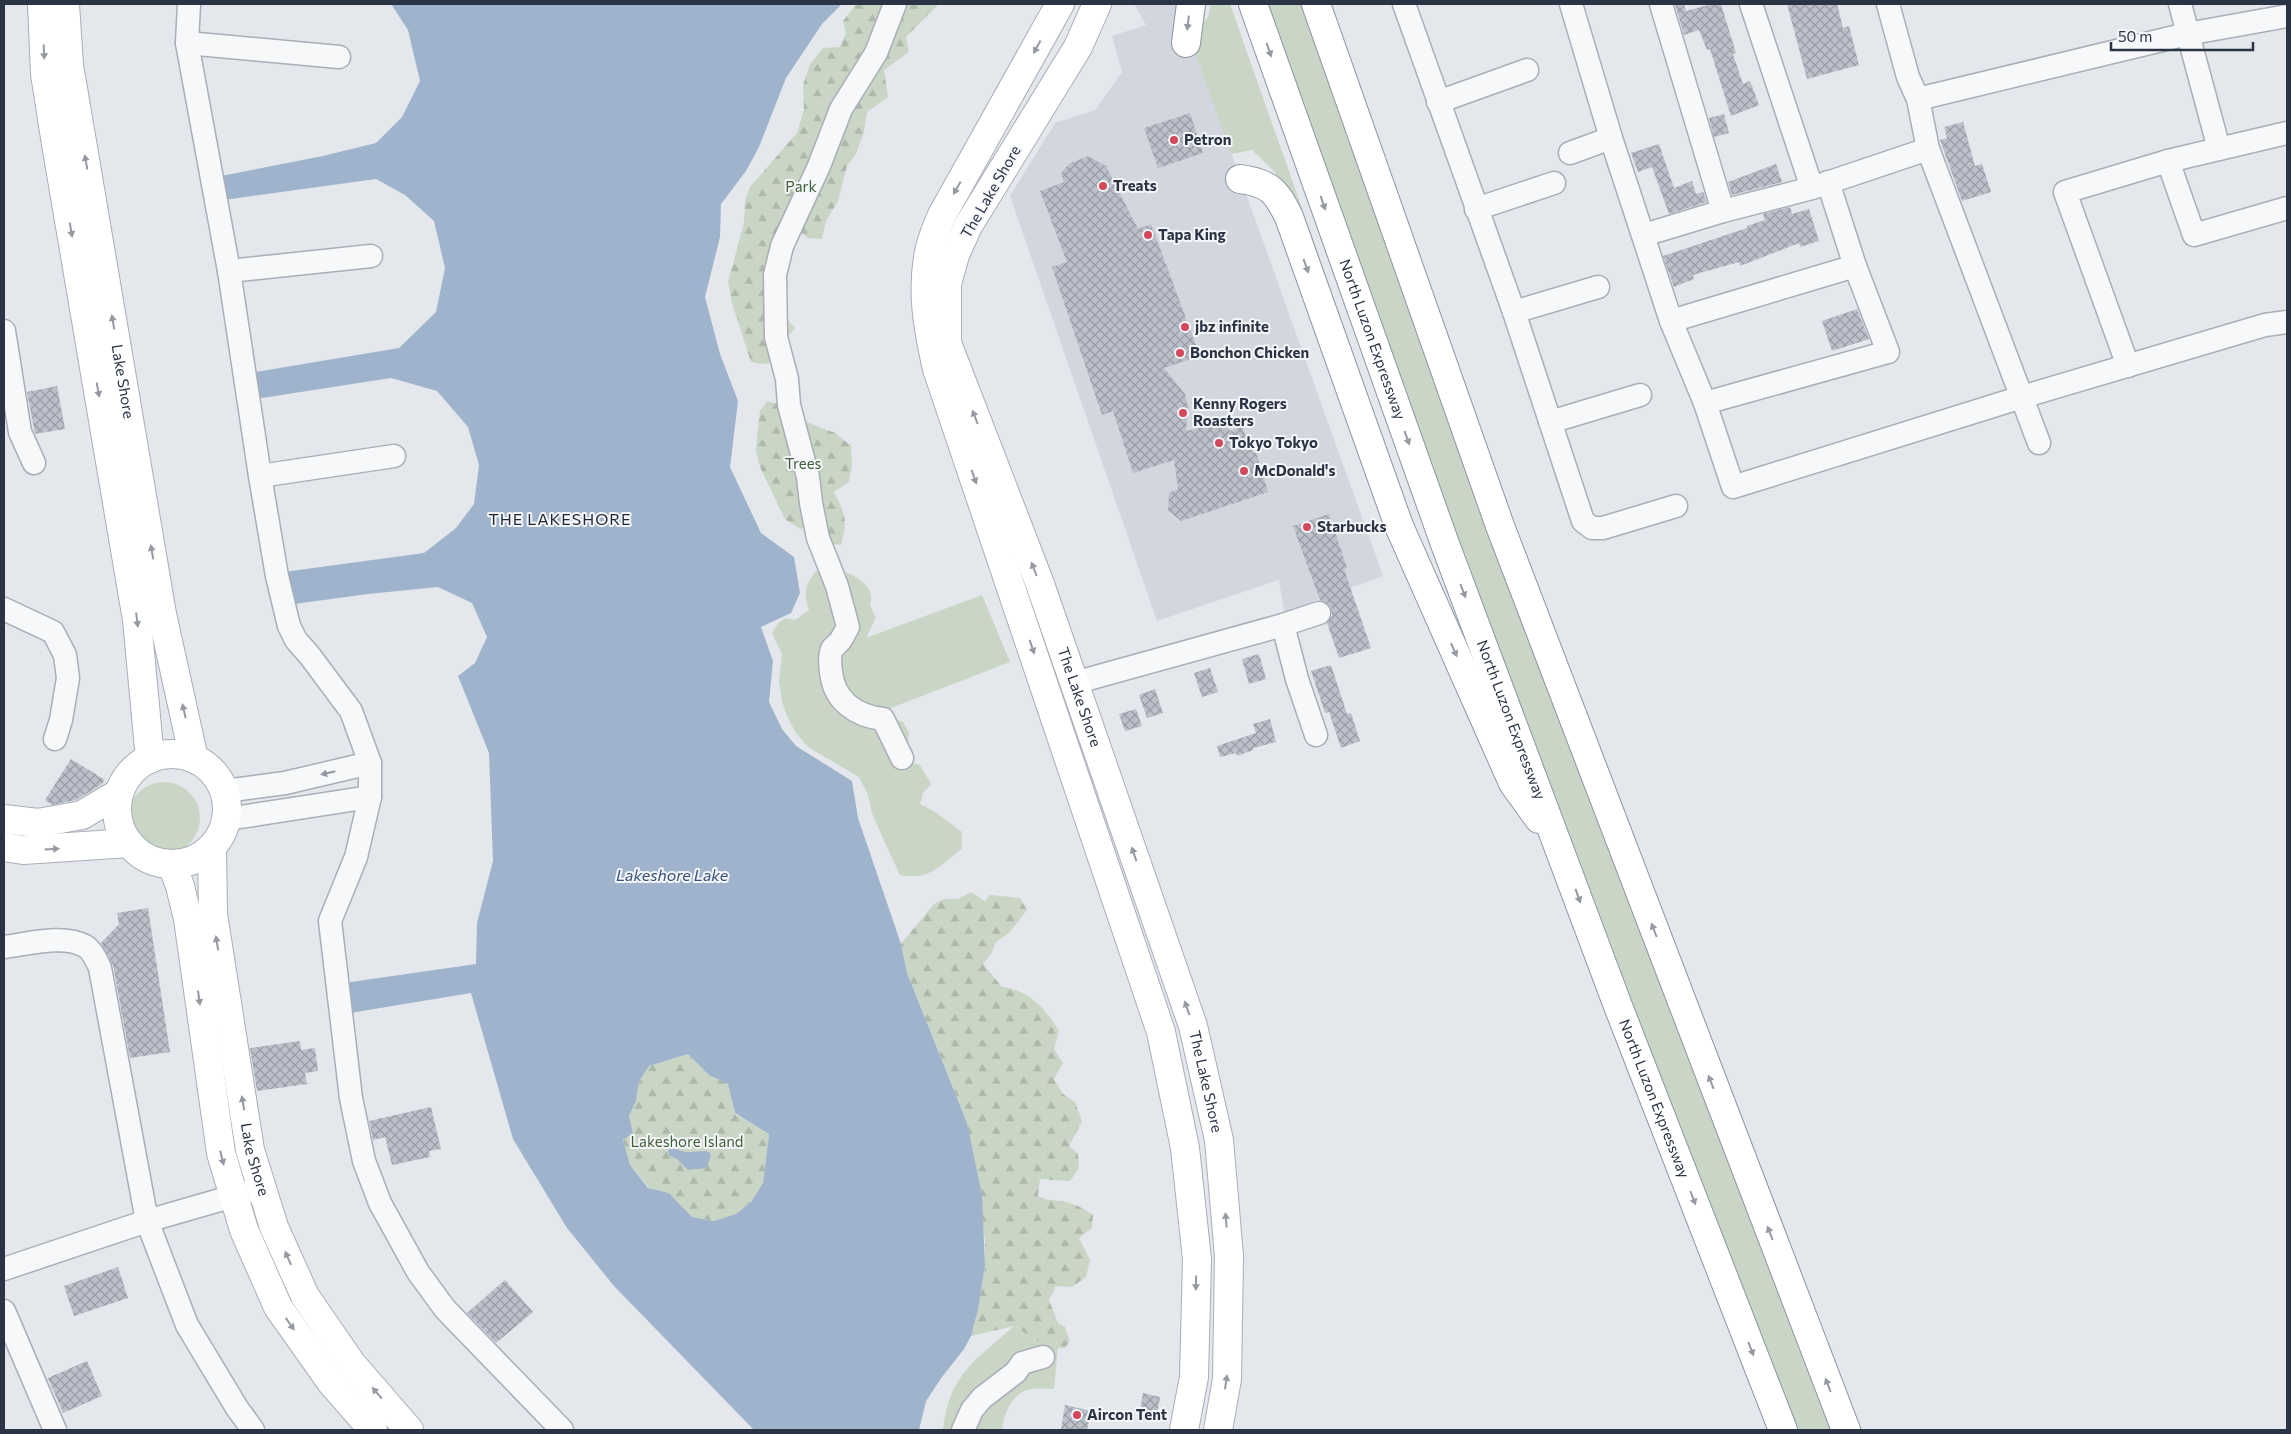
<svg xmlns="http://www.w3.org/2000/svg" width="2291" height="1434" font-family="Commissioner,sans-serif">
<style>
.built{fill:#d2d6de}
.green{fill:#c9d6c5}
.forest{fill:url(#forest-firs)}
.water{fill:#9fb4cc;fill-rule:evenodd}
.building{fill:url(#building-cross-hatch)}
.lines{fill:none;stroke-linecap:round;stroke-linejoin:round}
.street-casing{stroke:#a9aeb7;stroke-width:25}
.secondary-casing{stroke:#a9aeb7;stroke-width:30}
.highway-casing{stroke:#8b94a3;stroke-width:30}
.street{stroke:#f7f8fa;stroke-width:22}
.secondary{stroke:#fff;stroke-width:28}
.highway{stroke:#fff;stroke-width:28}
.oneway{fill:#959aa2}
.oneway2{fill:#9196a0}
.poi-dot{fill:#d1495b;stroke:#f4f6f9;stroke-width:2}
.labels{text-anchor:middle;stroke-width:4;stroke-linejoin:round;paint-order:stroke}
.poi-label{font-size:15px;font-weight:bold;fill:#2b3445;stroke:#f4f6f9;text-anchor:start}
.park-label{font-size:15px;fill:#3f6138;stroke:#f4f6f9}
.street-label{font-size:15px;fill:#2b3445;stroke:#f4f6f9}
.neighbourhood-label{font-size:16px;letter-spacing:1px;fill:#1d2536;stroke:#f4f6f9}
.water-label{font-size:16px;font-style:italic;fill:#34527a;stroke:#f4f6f9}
</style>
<defs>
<pattern id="forest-firs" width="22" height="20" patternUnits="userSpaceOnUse" patternTransform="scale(1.25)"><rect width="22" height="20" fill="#c9d6c5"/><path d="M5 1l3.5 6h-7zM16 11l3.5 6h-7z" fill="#adb8ab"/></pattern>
<pattern id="building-cross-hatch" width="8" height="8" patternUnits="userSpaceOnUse" patternTransform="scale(1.25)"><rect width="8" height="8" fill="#bbc0ca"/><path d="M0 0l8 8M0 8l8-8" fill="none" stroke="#989da6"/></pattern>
</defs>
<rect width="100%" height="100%" fill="#e4e7ec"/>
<!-- built -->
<path class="built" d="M 1134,4 L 1178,4 L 1383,576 L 1284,612 L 1279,580 L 1157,621 L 1010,196 L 1055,123 L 1095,110 L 1122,72 L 1112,36 L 1146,25 Z"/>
<!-- green -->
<g class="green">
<path d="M 1211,4 L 1230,4 L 1426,560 L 1289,196 L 1274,171 L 1252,150 L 1231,154 L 1190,38 L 1208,17 Z"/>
<path d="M 1263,4 L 1305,4 L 1837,1430 L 1797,1430 C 1609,959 1435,481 1263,4 Z"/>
<path d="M 816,571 C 825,571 836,569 844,572 C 859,576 876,589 870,605 L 876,618 L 866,638 L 982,595 L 1010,662 L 891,708 L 890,717 L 903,722 L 909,733 L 905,761 L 920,765 L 931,784 L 923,793 L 920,804 L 935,812 L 962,832 L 962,849 C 940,865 930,881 900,875 L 881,834 L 872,813 L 868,795 L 859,777 L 808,747 L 796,733 L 788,718 L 782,702 L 779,681 L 782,654 L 772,633 L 779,622 L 786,618 L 795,620 L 809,610 C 803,593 805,585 816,571 Z"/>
<circle cx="164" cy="818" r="36"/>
<path d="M 1014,1326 L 1047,1347 L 1058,1347 L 1054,1389 C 1047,1389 1040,1388 1033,1389 C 1014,1390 1003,1413 1002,1430 L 943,1430 C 949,1374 975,1361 1014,1326 Z"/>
</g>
<!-- forest -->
<g class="forest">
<path d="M 856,4 L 937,4 L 937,6 L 906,37 L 909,52 L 884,70 L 888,97 L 867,112 L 864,132 L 856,154 L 847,166 L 838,201 L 826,221 L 822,239 L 808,238 L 790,225 L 779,311 L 795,328 L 780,345 L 779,361 L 763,364 L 751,362 L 732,303 L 728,282 L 744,223 L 745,201 L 750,187 L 797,133 L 804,110 L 803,85 L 810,64 L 823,48 L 840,47 L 846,33 L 843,21 Z"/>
<path d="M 767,401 L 785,406 L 796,418 L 835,433 L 851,446 L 852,465 L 849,482 L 834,492 C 845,513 848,521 841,545 L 821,543 L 809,525 L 800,529 L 785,519 L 760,467 L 756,451 L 757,437 L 760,411 Z"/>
<path d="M 971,892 L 985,901 L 990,895 L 1020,898 L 1027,910 L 1009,933 L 996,942 L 991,954 L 983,964 L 1002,987 C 1028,989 1046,1009 1059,1031 L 1054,1049 L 1063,1063 L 1054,1079 L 1063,1094 L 1075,1102 L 1082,1121 L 1069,1146 L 1078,1154 L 1079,1168 L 1070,1181 L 1040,1179 L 1038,1196 C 1047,1201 1053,1200 1063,1201 C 1075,1204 1083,1208 1093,1215 L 1092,1228 L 1079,1238 L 1090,1260 L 1086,1277 L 1072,1287 L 1056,1286 L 1049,1300 L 1058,1323 L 1065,1327 L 1070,1341 L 1065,1348 L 1047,1347 L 1014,1326 L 971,1336 L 978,1310 L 985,1265 L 985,1240 L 967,1123 L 907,973 L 901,944 L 934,904 L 944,899 L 958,899 Z"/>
<path d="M 688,1054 L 709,1075 L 729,1084 L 735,1114 L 769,1134 L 763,1183 L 751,1202 L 736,1214 L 714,1221 L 692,1217 L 669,1193 L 649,1188 L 630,1165 L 623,1140 L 633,1133 L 629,1116 L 636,1101 L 639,1081 L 649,1066 Z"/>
</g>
<!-- water -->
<g class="water">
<path d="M 391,4 L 842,4 L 822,24 L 786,78 L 759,147 L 746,171 L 721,204 L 720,237 L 705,297 L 720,354 L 738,401 L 730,467 L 761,533 L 794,557 L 800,593 L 791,613 L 761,627 L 773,661 L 769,702 L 782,729 L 796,746 L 852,781 L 858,818 L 901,944 L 907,973 L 967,1123 L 982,1195 L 985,1265 L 978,1310 L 971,1336 L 964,1349 L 942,1377 L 926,1401 L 919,1430 L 754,1430 L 614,1286 L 567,1228 L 513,1139 L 471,993 L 350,1013 L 344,983 L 476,964 L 477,923 L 493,861 L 489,753 L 458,676 L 475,663 L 487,637 L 472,603 L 438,587 L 368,594 L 272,607 L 269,574 L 424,553 L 456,528 L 474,504 L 479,465 L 468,427 L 437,391 L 391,378 L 249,400 L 244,374 L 399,348 L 436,312 L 445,268 L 434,221 L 405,195 L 376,179 L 216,201 L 216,177 L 323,156 L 376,143 L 402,117 L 420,81 L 408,30 ZM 688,1054 L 709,1075 L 728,1084 L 735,1113 L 769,1134 L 763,1183 L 751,1202 L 736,1214 L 714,1221 L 692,1217 L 669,1193 L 648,1188 L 630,1165 L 623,1140 L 633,1133 L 629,1116 L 636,1101 L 639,1081 L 649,1066 Z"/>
<path d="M 670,1148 C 677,1148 683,1153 690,1152 C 701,1152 719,1145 706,1168 L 688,1170 L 677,1159 L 670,1156 L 668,1151 Z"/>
</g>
<!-- building -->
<g class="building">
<path d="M 1675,4 L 1684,4 L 1686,11 L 1712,4 L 1721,4 L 1736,53 L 1733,54 L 1743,84 L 1750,81 L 1759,105 L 1731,116 L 1710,49 L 1707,50 L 1699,30 L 1684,35 Z"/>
<path d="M 1787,4 L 1837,4 L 1843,28 L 1849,26 L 1859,65 L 1807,79 Z"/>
<path d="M 1190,113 L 1203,153 L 1158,168 L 1144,128 Z"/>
<path d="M 1724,114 L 1729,133 L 1714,137 L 1709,118 Z"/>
<path d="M 1963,122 L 1975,166 L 1982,164 L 1991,192 L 1962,201 L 1940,140 L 1947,138 L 1944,127 Z"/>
<path d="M 1659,144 L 1674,188 L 1692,181 L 1696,194 L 1703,192 L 1707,202 L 1669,214 L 1652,167 L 1638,172 L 1631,153 Z"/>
<path d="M 1088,156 L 1106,166 L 1138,229 L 1151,224 L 1200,356 L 1164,368 L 1185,394 L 1188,408 L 1186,431 L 1217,424 L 1224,426 L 1231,431 L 1242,427 L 1253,453 L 1256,452 L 1268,492 L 1181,521 L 1168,510 L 1169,493 L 1178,489 L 1174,460 L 1133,473 L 1113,411 L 1102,415 L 1052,267 L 1067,262 L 1040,191 L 1064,182 L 1061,173 L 1069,164 Z"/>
<path d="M 1776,164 L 1782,182 L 1732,195 L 1728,182 Z"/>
<path d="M 1790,207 L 1792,214 L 1809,209 L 1819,241 L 1800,247 L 1799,243 L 1740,266 L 1739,262 L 1693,275 L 1694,279 L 1674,287 L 1663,256 L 1747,228 L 1747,226 L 1765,220 L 1763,214 Z"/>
<path d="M 1857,309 L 1869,339 L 1832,351 L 1822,321 Z"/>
<path d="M 57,386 L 65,429 L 35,434 L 27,392 Z"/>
<path d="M 1329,514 L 1347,568 L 1344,569 L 1371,648 L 1339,658 L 1327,623 L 1332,616 L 1331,608 L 1327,603 L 1320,600 L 1293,526 Z"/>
<path d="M 1259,654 L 1266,679 L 1249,684 L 1242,659 Z"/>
<path d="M 1331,665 L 1347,714 L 1351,713 L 1360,741 L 1341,748 L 1329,712 L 1325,713 L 1311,671 Z"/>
<path d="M 1210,668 L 1218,692 L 1202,697 L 1194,673 Z"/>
<path d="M 1155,689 L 1163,713 L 1147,718 L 1139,695 Z"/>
<path d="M 1136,709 L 1142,726 L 1125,731 L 1119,714 Z"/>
<path d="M 1270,719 L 1276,742 L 1253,748 L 1253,750 L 1237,756 L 1236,753 L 1220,757 L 1217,746 L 1256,733 L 1253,724 Z"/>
<path d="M 71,759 L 105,780 L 101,785 L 76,800 L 52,805 L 45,800 Z"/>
<path d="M 148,908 L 170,1052 L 130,1058 L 113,965 L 101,943 L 119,924 L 117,913 Z"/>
<path d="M 300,1041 L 301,1050 L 315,1048 L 318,1071 L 305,1073 L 307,1084 L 257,1091 L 250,1048 Z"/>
<path d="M 431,1107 L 441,1149 L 429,1151 L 430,1157 L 392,1165 L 385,1137 L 373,1140 L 369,1121 Z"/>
<path d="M 118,1267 L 128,1298 L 74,1316 L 64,1286 Z"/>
<path d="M 505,1280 L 533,1312 L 496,1343 L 467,1313 Z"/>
<path d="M 87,1361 L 102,1396 L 63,1413 L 48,1378 Z"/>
<path d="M 1143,1393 L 1160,1397 L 1157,1415 L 1140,1411 Z"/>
<path d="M 1065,1405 L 1091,1411 L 1087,1430 L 1061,1430 Z"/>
</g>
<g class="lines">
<defs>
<g id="street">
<path d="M 189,4 L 187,43 L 229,271 L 260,476 L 277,576 L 289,626 L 296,640 L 310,656 L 351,711 L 370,763 L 370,797 L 356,857 L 330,921 L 351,1098 L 364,1161 L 380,1203 L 418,1272 L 445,1309 L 562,1430"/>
<path d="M 895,4 L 876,53 L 841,109 L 819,166 L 782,246 L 775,275 L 776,337 L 787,379 L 789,405 L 808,477 L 811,503 L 818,538 L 837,586 L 848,627 C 845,632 843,637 840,641 C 838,644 834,646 832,649 C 829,656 830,665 831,672 C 834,701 856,716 883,719 L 902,758"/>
<path d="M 1404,4 L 1514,312 L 1583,521 L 1592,528 L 1603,528 L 1676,506"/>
<path d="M 1571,4 L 1611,138 L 1671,321 L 1705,403 L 1733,487 L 2022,397 L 2265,325 L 2287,322"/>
<path d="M 1661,4 L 1723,211"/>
<path d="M 1751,4 L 1812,188"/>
<path d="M 1888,4 L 1908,77 L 1918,99 L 1928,149 L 2039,443"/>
<path d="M 2180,4 L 2219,149"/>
<path d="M 187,43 L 339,57"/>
<path d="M 1918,99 L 2187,34 L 2287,16"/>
<path d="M 1438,102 L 1527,70"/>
<path d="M 1570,153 L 1611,138"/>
<path d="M 2168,161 L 2194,235 L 2287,208"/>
<path d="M 1476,209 L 1554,183"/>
<path d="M 1644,235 L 1723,211 L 1812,188 L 1928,149"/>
<path d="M 229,271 L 371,256"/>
<path d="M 1514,312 L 1598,287"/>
<path d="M 1671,321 L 1855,266"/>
<path d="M 4,331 L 20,432 L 34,463"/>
<path d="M 2128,366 L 2065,192 L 2168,161 L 2287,133"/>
<path d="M 1705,403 L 1888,352 L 1855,266 L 1828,182"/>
<path d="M 1550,422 L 1640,395"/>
<path d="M 260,476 L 394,456"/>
<path d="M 4,609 L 53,632 L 65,655 L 68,678 L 61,720 L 55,739"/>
<path d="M 1283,625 L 1297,679 L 1316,735"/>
<path d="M 1074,683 L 1283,625 L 1319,613"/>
<path d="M 225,791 L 285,783 L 370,763"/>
<path d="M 227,819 L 370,797"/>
<path d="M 4,947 C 28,944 63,934 85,946 C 92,950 97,961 100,968 L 147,1221 L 187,1325 L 237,1408 L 253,1430"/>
<path d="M 4,1269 L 147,1221 L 251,1191"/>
<path d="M 4,1311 L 55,1430"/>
<path d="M 963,1430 L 972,1410 L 982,1398 L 1016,1372 L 1022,1363 L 1043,1357"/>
</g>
<g id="secondary">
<path d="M 42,4 L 45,74 L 56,144 L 137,620 L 150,759"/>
<path id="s1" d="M 65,4 L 69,65 L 162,614 L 194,759"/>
<path d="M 1060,4 L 942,215 C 937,227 931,240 929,252 C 921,292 928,329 937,369 L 1161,1032 L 1185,1148 L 1197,1259 L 1194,1377 L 1184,1430"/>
<path id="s2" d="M 1097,4 L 1078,47 L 968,226 L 955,255 L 947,284 L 947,343 L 1040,584 L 1193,1026 L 1219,1140 L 1229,1256 L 1227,1379 L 1218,1430"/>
<circle cx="172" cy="809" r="55"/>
<path d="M 4,819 L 38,823 L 82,815 L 119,793"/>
<path d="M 4,847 L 23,850 L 129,843"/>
<path id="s3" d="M 212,848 L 213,914 L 250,1150 L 274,1227 L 305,1296 L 351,1363 L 409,1430"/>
<path d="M 172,865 L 180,886 L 188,919 L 221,1153 L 244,1230 L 278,1307 L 331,1382 L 373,1430"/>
</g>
<g id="highway">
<path id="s4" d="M 1253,4 L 1445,544 L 1618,1006 L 1783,1430"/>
<path d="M 1316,4 L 1500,526 L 1846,1430"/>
<path d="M 1186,43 L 1191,4"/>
<path d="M 1240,179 C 1270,183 1276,191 1289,217 L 1399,526 L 1513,783 L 1539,819"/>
</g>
</defs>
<!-- street casing -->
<use href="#street" class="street-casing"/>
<!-- secondary casing -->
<use href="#secondary" class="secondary-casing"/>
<!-- highway casing -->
<use href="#highway" class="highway-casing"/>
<!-- street -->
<use href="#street" class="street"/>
<!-- secondary -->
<use href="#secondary" class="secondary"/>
<!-- highway -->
<use href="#highway" class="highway"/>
</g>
<!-- one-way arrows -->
<defs><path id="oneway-solid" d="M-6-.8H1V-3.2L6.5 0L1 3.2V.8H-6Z" transform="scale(1.25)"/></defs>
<g class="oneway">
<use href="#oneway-solid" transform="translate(1188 23) rotate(97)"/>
<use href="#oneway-solid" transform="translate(1037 47) rotate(119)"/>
<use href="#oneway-solid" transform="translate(1269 50) rotate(71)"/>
<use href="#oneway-solid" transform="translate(44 52) rotate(87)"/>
<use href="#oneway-solid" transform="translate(86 162) rotate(-100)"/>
<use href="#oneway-solid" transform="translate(957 188) rotate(120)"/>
<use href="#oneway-solid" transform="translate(1323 203) rotate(71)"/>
<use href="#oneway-solid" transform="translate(71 230) rotate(80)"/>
<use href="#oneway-solid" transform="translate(1306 266) rotate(70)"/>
<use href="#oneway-solid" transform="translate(113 322) rotate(-100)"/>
<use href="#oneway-solid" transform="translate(98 390) rotate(80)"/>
<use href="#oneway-solid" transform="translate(975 417) rotate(-111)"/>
<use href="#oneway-solid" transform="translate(1407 438) rotate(70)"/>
<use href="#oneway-solid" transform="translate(974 477) rotate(71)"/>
<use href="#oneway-solid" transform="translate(152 552) rotate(-100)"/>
<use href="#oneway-solid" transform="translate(1034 569) rotate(-111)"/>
<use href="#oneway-solid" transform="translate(1463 591) rotate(69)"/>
<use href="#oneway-solid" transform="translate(137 620) rotate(83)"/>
<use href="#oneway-solid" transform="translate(1032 647) rotate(71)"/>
<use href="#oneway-solid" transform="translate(1454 650) rotate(66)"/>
<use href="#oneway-solid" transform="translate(184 711) rotate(-103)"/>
<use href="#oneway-solid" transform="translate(52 849) rotate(-3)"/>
<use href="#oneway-solid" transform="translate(1134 854) rotate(-109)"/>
<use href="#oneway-solid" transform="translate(1578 896) rotate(70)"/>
<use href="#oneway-solid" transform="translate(1654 930) rotate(-111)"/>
<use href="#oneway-solid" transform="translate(217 943) rotate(-99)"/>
<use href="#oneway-solid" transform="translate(199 998) rotate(82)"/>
<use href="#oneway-solid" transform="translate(1187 1008) rotate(-109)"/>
<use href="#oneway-solid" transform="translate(1711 1082) rotate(-111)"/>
<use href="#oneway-solid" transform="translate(243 1103) rotate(-99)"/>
<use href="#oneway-solid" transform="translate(222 1158) rotate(76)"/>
<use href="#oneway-solid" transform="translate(1693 1198) rotate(69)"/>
<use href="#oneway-solid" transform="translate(1226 1220) rotate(-95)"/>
<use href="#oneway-solid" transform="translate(1770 1233) rotate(-111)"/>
<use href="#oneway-solid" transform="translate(288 1258) rotate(-114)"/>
<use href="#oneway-solid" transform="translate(1196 1283) rotate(91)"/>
<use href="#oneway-solid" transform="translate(290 1324) rotate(55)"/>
<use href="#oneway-solid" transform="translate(1751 1349) rotate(69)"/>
<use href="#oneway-solid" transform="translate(1226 1382) rotate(-82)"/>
<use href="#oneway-solid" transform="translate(1828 1385) rotate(-111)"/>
<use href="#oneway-solid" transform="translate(377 1393) rotate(-131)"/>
</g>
<use class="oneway2" href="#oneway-solid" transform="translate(328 773) rotate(167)"/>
<!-- markers -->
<g class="poi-dot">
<circle cx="1174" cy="140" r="5"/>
<circle cx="1103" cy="186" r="5"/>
<circle cx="1148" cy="235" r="5"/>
<circle cx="1185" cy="327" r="5"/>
<circle cx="1180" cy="353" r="5"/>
<circle cx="1183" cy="413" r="5"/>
<circle cx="1219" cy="443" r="5"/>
<circle cx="1244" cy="471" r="5"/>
<circle cx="1307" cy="527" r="5"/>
<circle cx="1077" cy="1415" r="5"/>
</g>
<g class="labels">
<!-- poi labels -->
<g class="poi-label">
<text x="1184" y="145">Petron</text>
<text x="1113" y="191">Treats</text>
<text x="1158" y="240">Tapa King</text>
<text x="1195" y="332">jbz infinite</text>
<text x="1190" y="358">Bonchon Chicken</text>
<text x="1193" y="409">Kenny Rogers<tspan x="1193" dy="17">Roasters</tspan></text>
<text x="1229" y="448">Tokyo Tokyo</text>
<text x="1254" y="476">McDonald's</text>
<text x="1317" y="532">Starbucks</text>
<text x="1087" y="1420">Aircon Tent</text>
</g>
<!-- park labels -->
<g class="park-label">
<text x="801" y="192">Park</text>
<text x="803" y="469">Trees</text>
<text x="687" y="1147">Lakeshore Island</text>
</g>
<!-- street labels -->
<g class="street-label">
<text transform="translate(991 192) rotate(-60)" y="5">The Lake Shore</text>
<text dy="5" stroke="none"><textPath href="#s4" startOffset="356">North Luzon Expressway</textPath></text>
<text dy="5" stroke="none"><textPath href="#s1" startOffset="382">Lake Shore</textPath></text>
<text dy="5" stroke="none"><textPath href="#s2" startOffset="756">The Lake Shore</textPath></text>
<text dy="5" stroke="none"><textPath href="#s4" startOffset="761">North Luzon Expressway</textPath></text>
<text dy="5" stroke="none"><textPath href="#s2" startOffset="1161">The Lake Shore</textPath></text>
<text dy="5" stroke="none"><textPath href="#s4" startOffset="1166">North Luzon Expressway</textPath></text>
<text dy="5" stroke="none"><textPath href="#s3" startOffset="315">Lake Shore</textPath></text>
</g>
<!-- neighbourhood labels -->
<g class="neighbourhood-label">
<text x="560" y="525">THE LAKESHORE</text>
</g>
<!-- water labels -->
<g class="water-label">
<text x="672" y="881">Lakeshore Lake</text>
</g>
</g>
<!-- border -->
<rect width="2291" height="1434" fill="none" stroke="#2b3445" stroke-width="10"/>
<!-- scale -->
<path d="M2111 42v8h142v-8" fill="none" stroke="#2b3445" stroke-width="2.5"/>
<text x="2118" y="42" font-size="15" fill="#2b3445" stroke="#f4f6f9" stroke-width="4" paint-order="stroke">50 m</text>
</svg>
